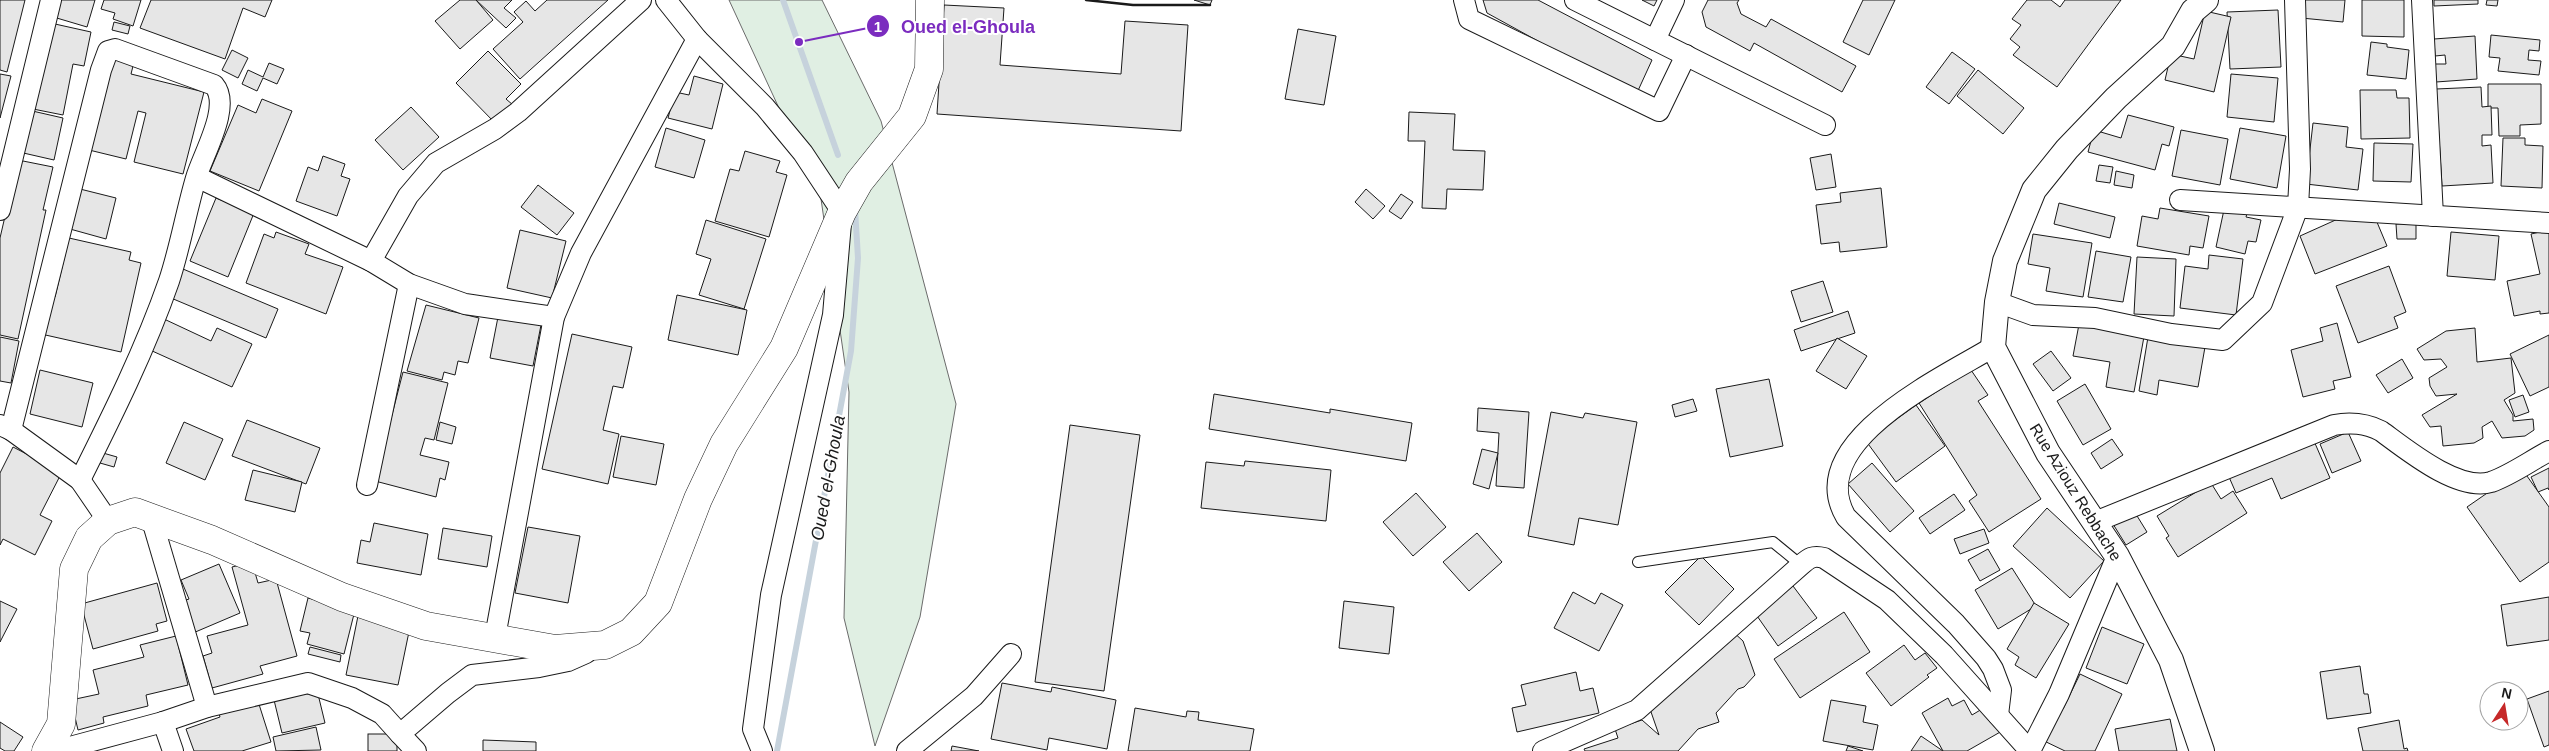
<svg xmlns="http://www.w3.org/2000/svg" width="2549" height="751" font-family="Arial,sans-serif">
<style>
.green{fill:#e0efe3;stroke:#6a6a6a}
.lines{fill:none;stroke-linecap:round;stroke-linejoin:round}
.stream{stroke:#c6d2dc;stroke-width:6}
.building{fill:#e6e6e6;stroke:#1a1a1a}
.service-casing{stroke:#1a1a1a;stroke-width:12}
.minor-casing{stroke:#1a1a1a;stroke-width:22}
.tertiary-casing{stroke:#1a1a1a;stroke-width:26}
.secondary-casing{stroke:#1a1a1a;stroke-width:29}
.service{stroke:#fff;stroke-width:10}
.minor{stroke:#fff;stroke-width:20}
.tertiary{stroke:#fff;stroke-width:24}
.secondary{stroke:#fff;stroke-width:28}
.wall{stroke:#1a1a1a;stroke-width:2.5}
.labels{text-anchor:middle;stroke-width:4;stroke-linejoin:round;paint-order:stroke}
.street-label{font-size:16px;fill:#1a1a1a;stroke:#fff}
.water-label{font-size:18px;font-style:italic;fill:#1a1a1a;stroke:#fff}
.leader{fill:none;stroke:#7b2cbf;stroke-width:2}
.callout-dot{fill:#7b2cbf;stroke:#fff;stroke-width:2}
.mark-label{font-size:15px;text-anchor:middle;font-weight:bold;fill:#fff}
.callout-label{font-size:18px;text-anchor:middle;font-weight:bold;fill:#7b2cbf;stroke:#fff;stroke-width:4;stroke-linejoin:round;paint-order:stroke}
</style>
<rect width="100%" height="100%" fill="#fff"/>
<!-- green -->
<path class="green" d="M 729,0 L 822,0 L 881,121 L 956,404 L 920,617 L 875,746 L 844,618 L 849,392 L 821,199 Z"/>
<g class="lines">
<!-- stream -->
<g class="stream">
<path d="M 783,0 L 838,155"/>
<path d="M 777,751 L 851,351 L 858,258 L 855,209"/>
</g>
</g>
<!-- building -->
<g class="building">
<path d="M 0,0 L 25,0 L 7,72 L 0,70 Z"/>
<path d="M 54,0 L 95,0 L 87,27 L 50,16 Z"/>
<path d="M 104,0 L 141,0 L 133,26 L 113,19 L 115,13 L 101,9 Z"/>
<path d="M 151,0 L 272,0 L 265,17 L 243,8 L 225,59 L 140,28 Z"/>
<path d="M 460,0 L 476,0 L 493,20 L 460,49 L 435,21 Z"/>
<path d="M 476,0 L 512,0 L 504,8 L 516,18 L 506,28 Z"/>
<path d="M 547,0 L 608,0 L 520,79 L 493,49 L 523,22 L 514,12 L 526,1 L 535,11 Z"/>
<path d="M 1194,0 L 1212,0 L 1210,5 Z"/>
<path d="M 1483,0 L 1538,0 L 1652,60 L 1636,95 L 1487,13 Z"/>
<path d="M 1642,0 L 1657,0 L 1654,6 Z"/>
<path d="M 1708,0 L 1739,0 L 1737,3 L 1741,14 L 1766,27 L 1771,19 L 1856,66 L 1842,92 L 1754,43 L 1750,51 L 1706,27 L 1702,12 Z"/>
<path d="M 1863,0 L 1895,0 L 1869,55 L 1843,42 Z"/>
<path d="M 2027,0 L 2051,0 L 2060,7 L 2065,0 L 2121,0 L 2057,87 L 2013,55 L 2020,47 L 2010,39 L 2021,25 L 2012,19 Z"/>
<path d="M 2303,0 L 2345,0 L 2343,22 L 2301,18 Z"/>
<path d="M 2362,0 L 2404,0 L 2404,37 L 2362,36 Z"/>
<path d="M 2434,0 L 2478,0 L 2478,4 L 2434,6 Z"/>
<path d="M 2487,0 L 2498,0 L 2497,6 L 2486,5 Z"/>
<path d="M 944,5 L 1004,8 L 1000,65 L 1121,74 L 1125,21 L 1188,25 L 1181,131 L 937,114 Z"/>
<path d="M 2278,10 L 2281,67 L 2230,69 L 2227,12 Z"/>
<path d="M 2205,11 L 2231,17 L 2214,92 L 2165,80 L 2171,54 L 2194,59 Z"/>
<path d="M 46,22 L 91,32 L 84,66 L 73,64 L 63,115 L 28,108 Z"/>
<path d="M 114,22 L 130,26 L 128,34 L 112,30 Z"/>
<path d="M 1298,29 L 1336,36 L 1324,105 L 1285,99 Z"/>
<path d="M 2491,35 L 2540,40 L 2539,51 L 2529,50 L 2528,60 L 2541,61 L 2539,75 L 2498,71 L 2500,58 L 2489,57 Z"/>
<path d="M 2475,36 L 2477,79 L 2436,82 L 2435,64 L 2446,64 L 2445,55 L 2435,56 L 2434,39 Z"/>
<path d="M 2371,42 L 2387,44 L 2387,47 L 2409,50 L 2406,79 L 2367,75 Z"/>
<path d="M 232,50 L 248,58 L 238,78 L 222,70 Z"/>
<path d="M 488,51 L 521,84 L 506,99 L 513,105 L 495,123 L 456,83 Z"/>
<path d="M 1952,52 L 1975,69 L 1949,104 L 1926,87 Z"/>
<path d="M 113,56 L 134,62 L 131,74 L 204,92 L 183,174 L 134,162 L 146,113 L 138,111 L 126,159 L 89,150 Z"/>
<path d="M 269,63 L 284,69 L 277,84 L 263,78 L 257,91 L 242,84 L 248,70 L 263,77 Z"/>
<path d="M 1978,70 L 2024,108 L 2003,134 L 1957,96 Z"/>
<path d="M 0,74 L 11,76 L 0,118 Z"/>
<path d="M 2231,74 L 2278,78 L 2274,122 L 2227,117 Z"/>
<path d="M 694,76 L 723,84 L 712,129 L 668,118 L 675,92 L 689,95 Z"/>
<path d="M 2488,84 L 2541,84 L 2541,124 L 2520,125 L 2520,136 L 2499,136 L 2498,108 L 2488,108 Z"/>
<path d="M 2481,87 L 2482,107 L 2491,106 L 2492,135 L 2482,135 L 2482,146 L 2491,145 L 2493,183 L 2442,186 L 2436,89 Z"/>
<path d="M 2360,90 L 2396,90 L 2397,98 L 2409,98 L 2410,138 L 2361,139 Z"/>
<path d="M 262,99 L 292,111 L 259,191 L 210,171 L 238,105 L 256,113 Z"/>
<path d="M 411,107 L 439,137 L 403,170 L 375,140 Z"/>
<path d="M 28,110 L 63,118 L 54,160 L 19,152 Z"/>
<path d="M 1409,112 L 1455,114 L 1453,150 L 1485,151 L 1483,190 L 1447,189 L 1446,209 L 1422,208 L 1425,141 L 1408,141 Z"/>
<path d="M 2128,115 L 2174,127 L 2169,146 L 2162,144 L 2155,170 L 2088,152 L 2094,130 L 2121,138 Z"/>
<path d="M 2313,123 L 2348,127 L 2346,147 L 2363,149 L 2358,190 L 2306,184 Z"/>
<path d="M 666,128 L 705,140 L 694,178 L 655,167 Z"/>
<path d="M 2240,128 L 2286,136 L 2277,188 L 2230,179 Z"/>
<path d="M 2181,130 L 2228,139 L 2220,185 L 2172,176 Z"/>
<path d="M 2503,138 L 2525,138 L 2525,145 L 2543,146 L 2542,188 L 2501,186 Z"/>
<path d="M 2374,143 L 2413,144 L 2411,182 L 2373,181 Z"/>
<path d="M 745,151 L 780,161 L 776,172 L 787,175 L 769,237 L 715,221 L 730,169 L 739,171 Z"/>
<path d="M 1831,154 L 1836,187 L 1816,190 L 1810,158 Z"/>
<path d="M 323,156 L 345,164 L 341,176 L 350,179 L 337,216 L 296,201 L 308,167 L 318,171 Z"/>
<path d="M 18,160 L 53,167 L 43,210 L 46,210 L 18,339 L 0,335 L 0,238 Z"/>
<path d="M 2099,165 L 2113,167 L 2110,183 L 2096,181 Z"/>
<path d="M 2116,171 L 2134,175 L 2132,188 L 2114,185 Z"/>
<path d="M 538,185 L 574,213 L 557,235 L 521,207 Z"/>
<path d="M 1881,188 L 1887,247 L 1840,252 L 1839,242 L 1821,244 L 1816,205 L 1841,202 L 1840,193 Z"/>
<path d="M 80,189 L 116,198 L 106,239 L 70,229 Z"/>
<path d="M 1366,189 L 1385,206 L 1373,219 L 1355,202 Z"/>
<path d="M 1401,194 L 1413,202 L 1401,219 L 1389,211 Z"/>
<path d="M 216,198 L 254,213 L 228,277 L 190,261 Z"/>
<path d="M 2059,203 L 2115,217 L 2110,238 L 2054,224 Z"/>
<path d="M 2225,205 L 2248,210 L 2246,217 L 2261,220 L 2256,242 L 2248,241 L 2245,254 L 2216,247 Z"/>
<path d="M 2160,208 L 2209,216 L 2203,248 L 2190,246 L 2189,255 L 2137,246 L 2142,216 L 2158,219 Z"/>
<path d="M 2374,215 L 2387,246 L 2315,274 L 2300,236 L 2340,218 Z"/>
<path d="M 706,220 L 766,239 L 744,309 L 699,295 L 711,259 L 696,254 Z"/>
<path d="M 2416,223 L 2416,239 L 2397,239 L 2396,224 Z"/>
<path d="M 520,230 L 566,241 L 552,298 L 507,288 Z"/>
<path d="M 2549,230 L 2549,313 L 2540,314 L 2540,311 L 2514,316 L 2507,281 L 2540,274 L 2531,234 Z"/>
<path d="M 276,232 L 309,244 L 305,254 L 343,267 L 326,314 L 246,283 L 264,234 L 274,238 Z"/>
<path d="M 2451,232 L 2499,236 L 2495,280 L 2447,276 Z"/>
<path d="M 2033,234 L 2092,243 L 2083,297 L 2046,291 L 2050,268 L 2028,264 Z"/>
<path d="M 69,238 L 131,252 L 129,260 L 141,263 L 121,352 L 41,334 L 50,296 L 55,297 Z"/>
<path d="M 2096,251 L 2131,257 L 2123,302 L 2088,297 Z"/>
<path d="M 2209,255 L 2243,259 L 2236,315 L 2180,308 L 2185,266 L 2208,269 Z"/>
<path d="M 2137,257 L 2176,259 L 2174,316 L 2134,314 Z"/>
<path d="M 2389,266 L 2406,312 L 2394,317 L 2398,328 L 2358,343 L 2336,286 Z"/>
<path d="M 183,269 L 278,309 L 266,338 L 171,298 Z"/>
<path d="M 1823,281 L 1833,312 L 1801,322 L 1791,291 Z"/>
<path d="M 677,295 L 747,310 L 738,355 L 668,340 Z"/>
<path d="M 426,305 L 479,318 L 468,363 L 458,361 L 455,375 L 444,372 L 442,380 L 407,371 Z"/>
<path d="M 1848,311 L 1855,333 L 1801,351 L 1794,330 Z"/>
<path d="M 498,317 L 541,325 L 533,366 L 490,358 Z"/>
<path d="M 164,319 L 211,341 L 217,328 L 252,344 L 232,387 L 150,350 Z"/>
<path d="M 2080,319 L 2145,331 L 2134,392 L 2106,387 L 2110,362 L 2073,356 Z"/>
<path d="M 2337,323 L 2351,377 L 2333,381 L 2335,389 L 2303,397 L 2291,350 L 2323,341 L 2320,328 Z"/>
<path d="M 2475,328 L 2477,362 L 2511,358 L 2515,393 L 2504,400 L 2513,415 L 2513,421 L 2533,419 L 2534,430 L 2525,436 L 2502,438 L 2492,421 L 2482,427 L 2483,438 L 2474,443 L 2443,446 L 2441,426 L 2430,427 L 2422,415 L 2457,394 L 2436,396 L 2430,386 L 2429,378 L 2447,367 L 2441,359 L 2424,360 L 2417,349 L 2446,331 Z"/>
<path d="M 572,334 L 632,347 L 623,388 L 613,386 L 603,430 L 619,434 L 608,484 L 542,469 Z"/>
<path d="M 2549,335 L 2549,387 L 2530,396 L 2510,354 Z"/>
<path d="M 0,337 L 19,341 L 11,383 L 0,381 Z"/>
<path d="M 2148,337 L 2205,347 L 2198,387 L 2159,380 L 2157,395 L 2139,391 Z"/>
<path d="M 1837,338 L 1867,356 L 1846,389 L 1816,371 Z"/>
<path d="M 2051,351 L 2071,378 L 2053,391 L 2033,364 Z"/>
<path d="M 2402,359 L 2413,378 L 2388,393 L 2376,375 Z"/>
<path d="M 40,370 L 93,383 L 82,427 L 30,414 Z"/>
<path d="M 1971,370 L 1988,395 L 1978,401 L 2041,499 L 1989,532 L 1969,501 L 1977,495 L 1919,403 Z"/>
<path d="M 403,372 L 448,383 L 434,440 L 425,438 L 420,455 L 449,462 L 445,480 L 440,478 L 436,497 L 375,481 Z"/>
<path d="M 1769,379 L 1783,446 L 1730,457 L 1716,389 Z"/>
<path d="M 2085,384 L 2111,429 L 2083,445 L 2057,401 Z"/>
<path d="M 1214,394 L 1330,413 L 1330,409 L 1412,423 L 1406,461 L 1209,429 Z"/>
<path d="M 2523,395 L 2529,412 L 2515,417 L 2509,400 Z"/>
<path d="M 1693,399 L 1697,411 L 1675,417 L 1672,405 Z"/>
<path d="M 1916,405 L 1945,446 L 1896,482 L 1866,441 Z"/>
<path d="M 1478,408 L 1529,412 L 1524,488 L 1496,486 L 1499,433 L 1477,431 Z"/>
<path d="M 1551,412 L 1583,418 L 1585,413 L 1637,422 L 1618,525 L 1579,518 L 1574,545 L 1528,536 Z"/>
<path d="M 247,420 L 320,448 L 306,484 L 232,456 Z"/>
<path d="M 184,422 L 223,439 L 205,480 L 166,463 Z"/>
<path d="M 440,422 L 456,427 L 452,444 L 436,440 Z"/>
<path d="M 1070,425 L 1140,435 L 1104,691 L 1035,682 Z"/>
<path d="M 2348,432 L 2361,461 L 2332,473 L 2320,444 Z"/>
<path d="M 621,436 L 664,444 L 656,485 L 613,477 Z"/>
<path d="M 2112,439 L 2123,455 L 2101,469 L 2091,453 Z"/>
<path d="M 2314,441 L 2330,478 L 2281,499 L 2272,478 L 2236,493 L 2229,477 Z"/>
<path d="M 13,447 L 62,472 L 40,515 L 52,521 L 35,555 L 3,539 L 0,545 L 0,473 Z"/>
<path d="M 1482,449 L 1498,453 L 1489,489 L 1473,484 Z"/>
<path d="M 103,453 L 117,457 L 114,467 L 100,463 Z"/>
<path d="M 1245,461 L 1331,470 L 1326,521 L 1201,508 L 1206,462 L 1244,466 Z"/>
<path d="M 1872,463 L 1914,511 L 1890,532 L 1848,484 Z"/>
<path d="M 2549,468 L 2549,490 L 2548,488 L 2538,492 L 2531,477 Z"/>
<path d="M 2522,469 L 2549,507 L 2549,562 L 2520,582 L 2467,507 Z"/>
<path d="M 253,470 L 302,482 L 295,512 L 245,500 Z"/>
<path d="M 2211,483 L 2221,499 L 2233,491 L 2247,513 L 2178,557 L 2166,538 L 2169,536 L 2157,516 Z"/>
<path d="M 1416,493 L 1446,527 L 1413,556 L 1383,522 Z"/>
<path d="M 1954,494 L 1965,510 L 1930,534 L 1919,518 Z"/>
<path d="M 2047,508 L 2104,561 L 2070,598 L 2013,546 Z"/>
<path d="M 2134,511 L 2147,532 L 2126,545 L 2113,524 Z"/>
<path d="M 374,523 L 428,534 L 421,575 L 357,563 L 361,540 L 370,542 Z"/>
<path d="M 528,527 L 580,536 L 568,603 L 515,593 Z"/>
<path d="M 443,528 L 492,536 L 487,567 L 438,559 Z"/>
<path d="M 1984,529 L 1989,543 L 1960,554 L 1954,539 Z"/>
<path d="M 1477,533 L 1502,562 L 1469,591 L 1443,562 Z"/>
<path d="M 1988,549 L 2000,570 L 1980,581 L 1968,560 Z"/>
<path d="M 1701,556 L 1734,589 L 1699,625 L 1665,592 Z"/>
<path d="M 252,562 L 258,583 L 276,579 L 297,656 L 260,666 L 263,674 L 212,688 L 203,656 L 212,653 L 207,636 L 248,625 L 232,567 Z"/>
<path d="M 219,564 L 240,613 L 193,633 L 180,602 L 189,599 L 181,580 Z"/>
<path d="M 2012,568 L 2036,606 L 1998,629 L 1975,590 Z"/>
<path d="M 157,583 L 167,621 L 156,624 L 158,631 L 93,649 L 81,604 Z"/>
<path d="M 1793,586 L 1817,618 L 1778,646 L 1755,613 Z"/>
<path d="M 1573,592 L 1595,604 L 1601,593 L 1623,605 L 1599,651 L 1554,628 Z"/>
<path d="M 2549,597 L 2549,640 L 2507,646 L 2501,605 Z"/>
<path d="M 308,598 L 355,610 L 344,654 L 307,644 L 310,633 L 300,631 Z"/>
<path d="M 0,601 L 17,609 L 0,642 Z"/>
<path d="M 1344,601 L 1394,607 L 1389,654 L 1339,648 Z"/>
<path d="M 2034,603 L 2069,624 L 2036,678 L 2015,665 L 2019,657 L 2007,649 Z"/>
<path d="M 359,611 L 411,622 L 398,685 L 346,675 Z"/>
<path d="M 1844,612 L 1870,652 L 1800,698 L 1774,659 Z"/>
<path d="M 2102,627 L 2144,644 L 2127,684 L 2086,668 Z"/>
<path d="M 1730,629 L 1743,641 L 1755,675 L 1744,687 L 1738,689 L 1716,713 L 1719,722 L 1698,729 L 1678,751 L 1585,751 L 1584,749 L 1618,738 L 1615,729 L 1642,720 L 1659,735 L 1650,709 Z"/>
<path d="M 176,636 L 188,685 L 146,695 L 148,706 L 103,717 L 104,723 L 78,730 L 71,700 L 99,694 L 93,670 L 144,657 L 140,645 Z"/>
<path d="M 1904,645 L 1915,660 L 1925,653 L 1937,668 L 1927,675 L 1929,677 L 1891,706 L 1866,673 Z"/>
<path d="M 310,647 L 341,655 L 340,662 L 308,654 Z"/>
<path d="M 2360,666 L 2364,694 L 2368,694 L 2371,713 L 2327,719 L 2320,672 Z"/>
<path d="M 1576,672 L 1580,691 L 1593,688 L 1599,713 L 1517,732 L 1512,708 L 1526,705 L 1521,685 Z"/>
<path d="M 2080,674 L 2122,694 L 2095,751 L 2065,751 L 2040,739 L 2056,706 L 2063,709 Z"/>
<path d="M 1002,683 L 1051,692 L 1052,687 L 1116,700 L 1107,749 L 1049,738 L 1047,750 L 991,739 Z"/>
<path d="M 317,690 L 325,723 L 282,733 L 274,700 Z"/>
<path d="M 2549,691 L 2549,745 L 2544,747 L 2527,699 Z"/>
<path d="M 257,698 L 271,742 L 242,751 L 194,751 L 186,729 L 220,717 L 218,710 Z"/>
<path d="M 1948,698 L 1952,706 L 1964,700 L 1972,715 L 1987,706 L 2002,731 L 1967,751 L 1943,751 L 1922,713 Z"/>
<path d="M 1831,700 L 1866,706 L 1863,722 L 1878,725 L 1873,750 L 1823,741 Z"/>
<path d="M 1135,708 L 1186,717 L 1187,711 L 1199,712 L 1198,720 L 1254,729 L 1250,751 L 1128,751 Z"/>
<path d="M 2170,719 L 2177,751 L 2119,751 L 2115,729 Z"/>
<path d="M 2399,720 L 2404,749 L 2407,748 L 2408,751 L 2363,751 L 2358,728 Z"/>
<path d="M 0,722 L 23,737 L 14,751 L 5,751 L 0,748 Z"/>
<path d="M 316,727 L 321,750 L 276,751 L 273,737 Z"/>
<rect x="368" y="734" width="29" height="17"/>
<path d="M 1921,736 L 1943,751 L 1911,751 Z"/>
<path d="M 483,740 L 536,742 L 536,751 L 483,751 Z"/>
<path d="M 952,746 L 979,751 L 951,751 Z"/>
<path d="M 1848,746 L 1863,751 L 1846,751 Z"/>
</g>
<g class="lines">
<defs>
<path id="service" d="M 1638,562 L 1773,542 L 1801,565"/>
<g id="minor">
<path d="M 666,0 L 697,39 L 765,107 L 803,153 L 842,212 L 833,315 L 771,595 L 753,729 L 762,751"/>
<path d="M 1464,0 L 1469,19 L 1659,111 L 1686,55"/>
<path d="M 1575,0 L 1825,125"/>
<path d="M 2422,0 L 2433,216"/>
<path d="M 1655,40 L 1674,0"/>
<path d="M 197,177 L 371,261 L 409,284 L 465,304 L 554,317"/>
<path d="M 2180,200 L 2549,223"/>
<path d="M 0,210 L 51,0"/>
<path d="M 371,261 L 408,196 L 436,163 L 495,129 L 518,112 L 641,0"/>
<path d="M 1997,302 L 2033,315 L 2095,318 L 2171,334 L 2223,340 L 2262,303 L 2298,207 L 2300,169 L 2295,0"/>
<path d="M 1993,347 C 1944,377 1802,442 1846,517 L 1956,624 L 1986,658 L 1993,669 L 2001,690 L 1998,715"/>
<path d="M 0,425 L 11,430 L 80,480 L 108,521"/>
<path d="M 11,430 L 101,70 L 108,51 L 115,49 L 214,85 C 232,106 203,154 196,178 C 186,212 180,248 169,281 C 145,350 112,416 80,480"/>
<path d="M 367,485 L 409,284"/>
<path d="M 151,517 L 207,707"/>
<path d="M 2095,522 L 2334,425 C 2351,422 2365,423 2381,431 C 2407,450 2458,492 2491,482 C 2511,475 2530,461 2549,451"/>
<path d="M 495,637 L 554,317 L 581,253 L 697,39"/>
<path d="M 163,722 L 173,751"/>
<path d="M 55,751 L 163,722 L 207,707 L 308,683 L 352,698 L 382,714 L 400,734"/>
<path d="M 416,751 L 400,734 L 448,693 L 472,675 L 539,667 L 568,661 L 586,653"/>
<path d="M 907,751 L 974,696 L 1011,654"/>
<path d="M 1543,751 L 1637,710 L 1801,565 C 1809,558 1813,555 1824,558 L 1887,600 L 1944,655 L 2030,751"/>
<path d="M 2030,751 L 2059,694 L 2117,556"/>
</g>
<path id="tertiary" d="M 2202,751 L 2171,660 L 2117,556 L 2048,453 L 1993,347 L 1997,302 L 2005,261 L 2034,190 L 2067,149 L 2116,98 L 2173,46 L 2193,11 L 2206,0"/>
<path id="secondary" d="M 46,751 L 61,724 L 74,569 L 89,538 L 108,521 L 135,512 L 212,540 L 342,597 L 426,626 L 555,649 L 605,645 L 631,632 L 658,603 L 698,499 L 724,444 L 784,348 L 842,212 L 859,182 L 912,116 L 929,69 L 930,0"/>
</defs>
<!-- service casing -->
<use href="#service" class="service-casing"/>
<!-- minor casing -->
<use href="#minor" class="minor-casing"/>
<!-- tertiary casing -->
<use href="#tertiary" class="tertiary-casing"/>
<!-- secondary casing -->
<use href="#secondary" class="secondary-casing"/>
<!-- service -->
<use href="#service" class="service"/>
<!-- minor -->
<use href="#minor" class="minor"/>
<!-- tertiary -->
<use href="#tertiary" class="tertiary"/>
<!-- secondary -->
<use href="#secondary" class="secondary"/>
<!-- wall -->
<path class="wall" d="M 1086,0 L 1133,5 L 1210,5"/>
</g>
<g class="labels">
<!-- street labels -->
<g class="street-label">
<text transform="translate(2076 492) rotate(58)" y="6">Rue Aziouz Rebbache</text>
</g>
<!-- water labels -->
<g class="water-label">
<text transform="translate(828 478) rotate(-80)" y="6">Oued el-Ghoula</text>
</g>
</g>
<!-- callouts -->
<path class="leader" d="M799 42L878 26"/>
<g class="callout-dot">
<circle cx="799" cy="42" r="5"/>
<circle cx="878" cy="26" r="12"/>
</g>
<g class="mark-label">
<text x="878" y="32">1</text>
</g>
<g class="callout-label">
<text x="968" y="33">Oued el-Ghoula</text>
</g>
<!-- north arrow -->
<g transform="translate(2504 706) rotate(12)"><circle r="24" fill="#ffffff" stroke="#a3a3a3"/>
<path d="M0-4L9 19L0 12L-9 19Z" fill="#c62828"/>
<text y="-8" font-size="14" font-weight="bold" text-anchor="middle" fill="#1a1a1a">N</text>
</g>
</svg>
